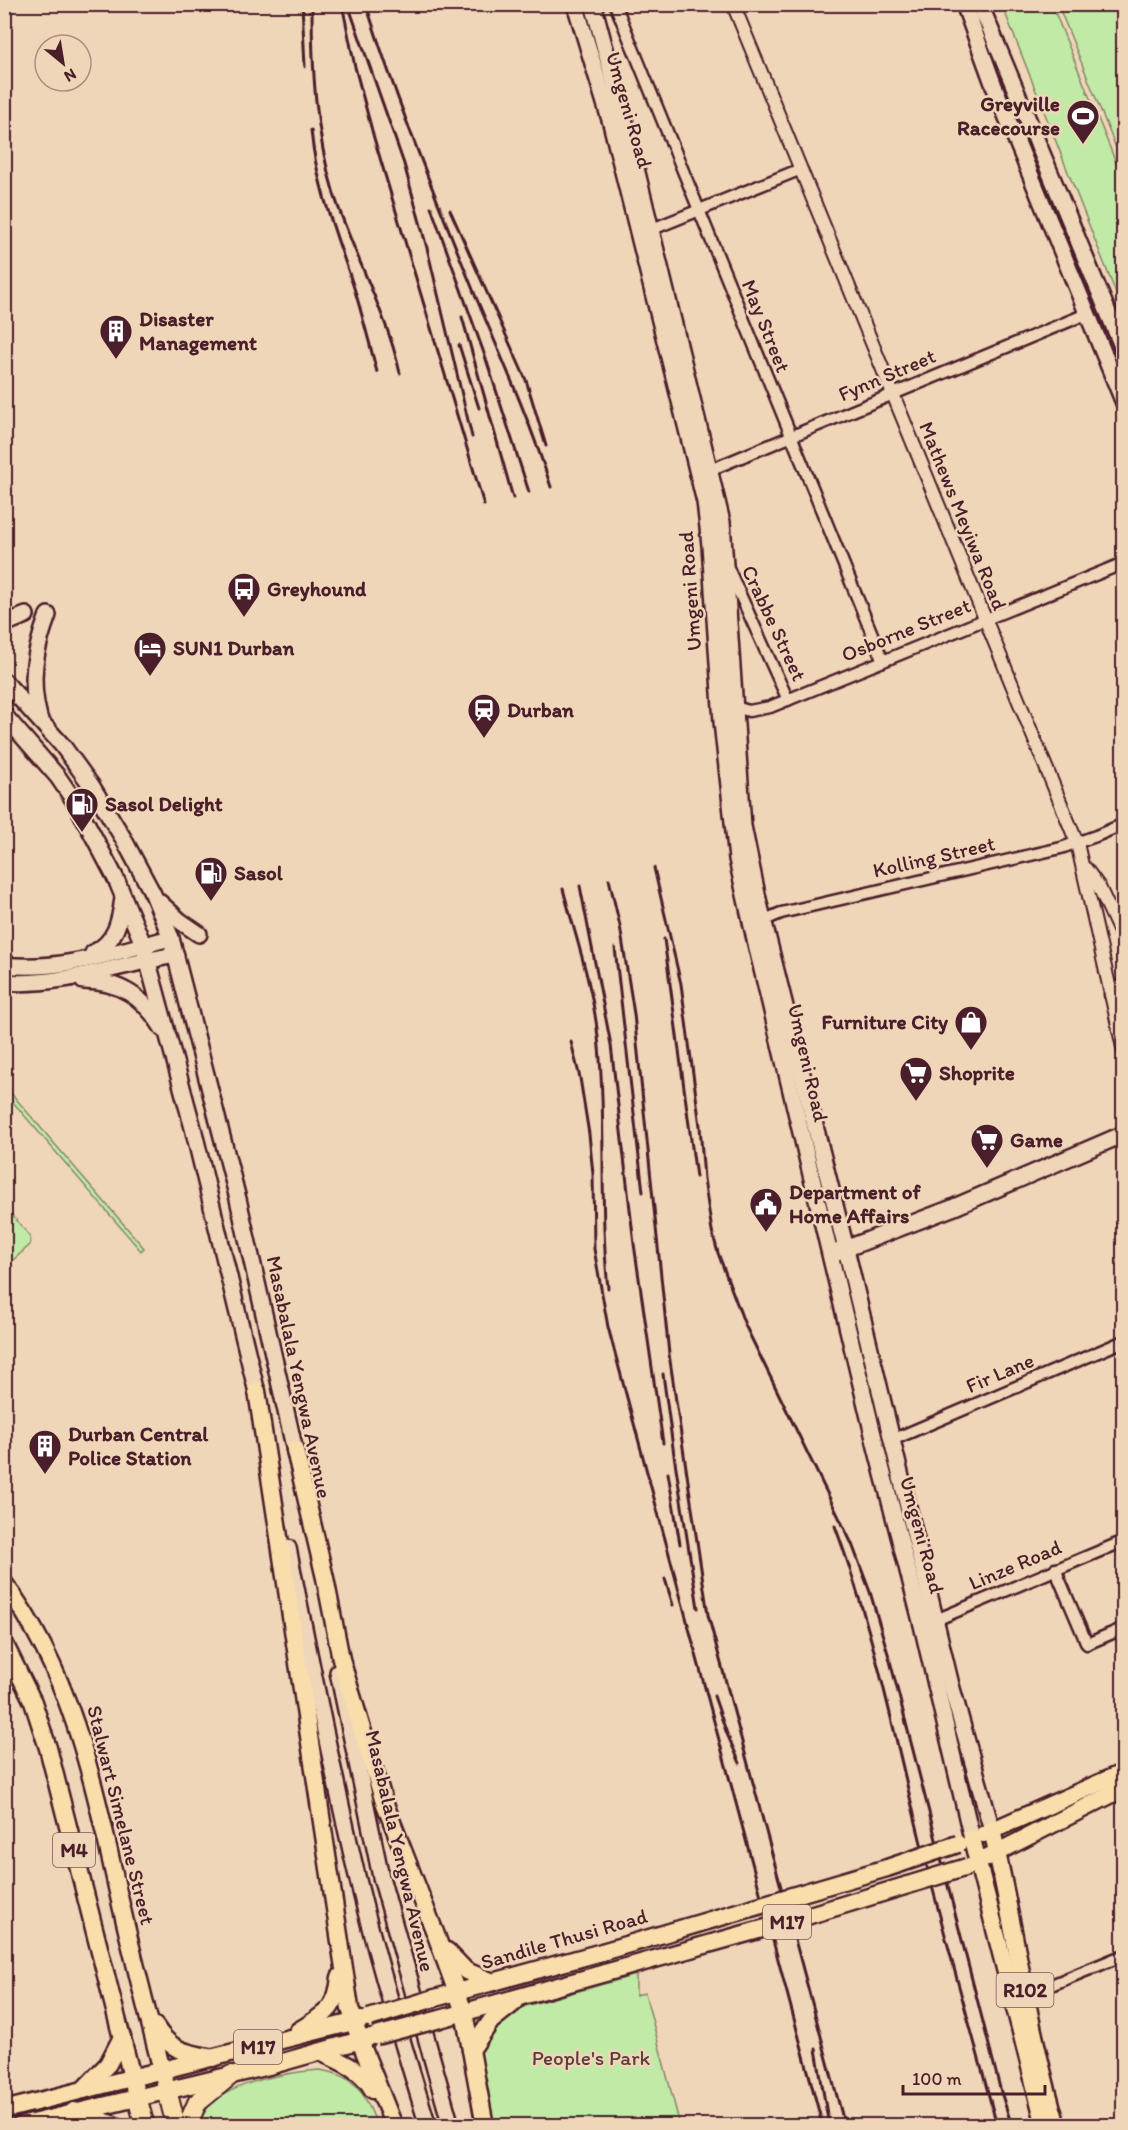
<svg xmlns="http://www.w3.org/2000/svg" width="1128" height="2130" font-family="Itim,sans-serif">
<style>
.green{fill:#c0eaa6;stroke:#858468;stroke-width:1.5}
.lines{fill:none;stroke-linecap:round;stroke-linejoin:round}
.minor-casing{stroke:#4a1f2b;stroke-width:15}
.tertiary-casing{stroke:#4a1f2b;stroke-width:16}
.secondary-casing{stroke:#4a1f2b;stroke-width:20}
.primary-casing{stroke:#4a1f2b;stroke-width:21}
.trunk-casing{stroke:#4a1f2b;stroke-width:21}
.motorway-casing{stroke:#4a1f2b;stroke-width:22}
.minor{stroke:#f0d6b8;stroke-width:10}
.tertiary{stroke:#f0d6b8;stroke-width:12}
.secondary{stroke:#f0d6b8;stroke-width:15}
.primary{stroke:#f9deab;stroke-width:16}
.trunk{stroke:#f9deab;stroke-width:16}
.motorway{stroke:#f9deab;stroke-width:18}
.rail{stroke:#4a1f2b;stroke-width:3}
.primary-bridge-casing{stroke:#4a1f2b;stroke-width:21;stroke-linecap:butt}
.primary-bridge{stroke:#f9deab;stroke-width:16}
.labels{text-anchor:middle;stroke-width:5;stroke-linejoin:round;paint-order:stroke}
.shield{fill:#f0d6b8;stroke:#7c5655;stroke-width:1.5}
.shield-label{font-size:20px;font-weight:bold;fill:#4a1f2b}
.poi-label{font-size:21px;font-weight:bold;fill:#4a1f2b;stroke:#f0d6b8;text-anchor:start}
.street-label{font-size:21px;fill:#4a1f2b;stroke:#f0d6b8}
.park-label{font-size:21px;fill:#5c3d3d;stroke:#f0d6b8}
</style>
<rect width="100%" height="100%" fill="#f0d6b8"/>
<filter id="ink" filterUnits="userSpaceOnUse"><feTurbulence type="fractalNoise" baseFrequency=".0167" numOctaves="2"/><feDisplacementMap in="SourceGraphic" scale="12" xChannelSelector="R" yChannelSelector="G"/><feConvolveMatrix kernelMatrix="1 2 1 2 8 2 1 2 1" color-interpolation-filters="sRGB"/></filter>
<g filter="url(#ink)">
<!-- green -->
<g class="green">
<path d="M 1002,5 L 1052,5 L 1123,180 L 1123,311 Z"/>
<path d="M 1058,5 L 1123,5 L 1123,165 Z"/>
<path d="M 4,1085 L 144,1248 L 141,1251 L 5,1093 Z"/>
<path d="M 6,1208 L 30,1236 L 30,1245 L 5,1267 L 5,1243 L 8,1239 L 5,1235 Z"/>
<path d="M 636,1975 L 636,1995 L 645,1993 L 680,2125 L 492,2125 L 482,2071 L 480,2046 L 511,2010 Z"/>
<path d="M 320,2070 C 358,2076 364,2093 377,2125 L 197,2125 C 201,2119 205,2110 210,2105 C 233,2082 288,2072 320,2070 Z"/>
</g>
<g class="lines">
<defs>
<g id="minor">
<path d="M 615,4 L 883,661"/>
<path d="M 645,232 L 801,169"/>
<path d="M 710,470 L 1079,317"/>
<path d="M 728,568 L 788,700"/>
<path d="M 735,707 L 749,711 L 770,707 L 1124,563"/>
<path d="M 760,922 L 781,913 L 1061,848 L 1096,836 L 1124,824"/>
<path d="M 1110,995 L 1124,982"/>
<path d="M 892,1440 L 1124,1341"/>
<path d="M 1055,1569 L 1087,1644 L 1124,1628"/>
<path d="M 931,1622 L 1124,1541"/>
<path d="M 1022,1997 L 1124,1955"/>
</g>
<g id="tertiary">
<path d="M 733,4 L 1077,843 L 1124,1052"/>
<path d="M 1086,869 L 1099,887 L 1124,941"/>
</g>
<g id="secondary">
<path d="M 575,4 L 611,123 L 705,502 L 710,545 L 722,722 L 737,859 L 756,944 L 876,1447 L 922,1625 L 972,1839"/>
<path d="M 593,4 L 624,119 L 722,522 L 743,826 L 758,899 L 846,1249 L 951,1685 L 992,1830"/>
<path d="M 964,4 L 994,86 L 1124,403"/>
<path d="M 980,4 L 1124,351"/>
<path d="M 4,624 L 26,615"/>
<path d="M 4,681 L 62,745 L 91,785 L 123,838 L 153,894 L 171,938 L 238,1199 L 297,1460"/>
<path d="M 4,715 L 58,777 L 77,805 L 116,879 L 143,944 L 193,1128 L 259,1401"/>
<path d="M 39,717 C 29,680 35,650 48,615"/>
<path d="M 158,901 L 180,921 L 199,934"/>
<path d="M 93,953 C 116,942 120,921 123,898"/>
<path d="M 4,965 C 61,972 117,951 171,938"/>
<path d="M 83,981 C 120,981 144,997 163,1029"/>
<path d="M 4,982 C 64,987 119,964 176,955"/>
<path d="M 837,1252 L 952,1208 L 1124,1134"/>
<path d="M 288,1548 C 309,1652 329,1756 353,1859 C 374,1949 401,2038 428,2126"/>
<path d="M 338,1672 L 381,1877 L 451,2126"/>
</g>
<g id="primary">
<path d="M 257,1391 L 350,2008 L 360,2041 L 394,2126"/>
<path d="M 295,1450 L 325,1578 L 341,1659 L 383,1799 L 436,1935 L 464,2012 L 485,2126"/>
<path d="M 992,1830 C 1015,1928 1028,2029 1057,2126"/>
<path d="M 984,1834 L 1124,1772"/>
<path d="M 972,1839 L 1045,2126"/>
<path d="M 988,1857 L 1124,1788"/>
<path d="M 447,1951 L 466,1971 L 493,1982"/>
<path d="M 435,1998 L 602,1952"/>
<path d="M 440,2019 L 605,1973"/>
<path d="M 298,2031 C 325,2014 337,2010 340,1977"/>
<path d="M 471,2050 L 491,2021 L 515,2002"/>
<path d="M 320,2052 C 340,2061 362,2069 373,2090"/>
<path d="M 4,2110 L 361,2020"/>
<path d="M 20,2126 L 269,2066 L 368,2038"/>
</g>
<g id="trunk">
<path d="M 4,1583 C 72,1674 94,1784 118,1892 C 133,1958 150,2024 167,2090"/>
<path d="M 4,1643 L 33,1702 L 48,1748 L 137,2097"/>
<path d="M 155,2026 C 170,2051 186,2053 213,2058"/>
<path d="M 83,2090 L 108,2064 L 122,2037"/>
</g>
<g id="motorway">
<path d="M 167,2090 L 176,2126"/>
<path d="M 137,2097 L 145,2126"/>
<path d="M 74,2112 L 114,2126"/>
<path d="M 187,2126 L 197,2103 L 231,2075"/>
</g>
</defs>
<!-- minor casing -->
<use href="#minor" class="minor-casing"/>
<!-- tertiary casing -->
<use href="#tertiary" class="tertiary-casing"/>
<!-- secondary casing -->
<use href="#secondary" class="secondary-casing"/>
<!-- primary casing -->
<use href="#primary" class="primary-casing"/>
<!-- trunk casing -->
<use href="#trunk" class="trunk-casing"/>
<!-- motorway casing -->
<use href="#motorway" class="motorway-casing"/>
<!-- minor -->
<use href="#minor" class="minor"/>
<!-- tertiary -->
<use href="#tertiary" class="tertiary"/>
<!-- secondary -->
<use href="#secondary" class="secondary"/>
<!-- primary -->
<use href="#primary" class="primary"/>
<!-- trunk -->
<use href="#trunk" class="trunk"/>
<!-- motorway -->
<use href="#motorway" class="motorway"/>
<!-- rail -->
<g class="rail">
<path d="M 302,4 L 305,67"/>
<path d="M 312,4 C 312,68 315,132 334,194 C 353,254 386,311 400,373"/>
<path d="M 342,4 L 355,67 L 374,138 L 484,505"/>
<path d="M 366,4 C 398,105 438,204 478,302 C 504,363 531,424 551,487"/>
<path d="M 351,13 L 404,164 L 427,248 L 472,437"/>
<path d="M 311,130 C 316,186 338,239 355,291 C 363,318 370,345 377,372"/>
<path d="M 431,207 L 485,356 L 529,492"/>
<path d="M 450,210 L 526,380 L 546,446"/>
<path d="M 462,317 L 513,498"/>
<path d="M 459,345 L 479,408"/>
<path d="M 654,868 L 681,984 L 700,1126 L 704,1179 L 712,1231 L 718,1253 L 745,1325 L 852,1544 L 870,1592 L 889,1657 L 1001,2092 L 1012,2126"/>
<path d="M 609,879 L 620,926 L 634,1014 L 669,1354 L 708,1615 L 845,2126"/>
<path d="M 580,886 L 611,1045 L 634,1244 L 663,1443"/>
<path d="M 563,889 C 576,938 593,987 598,1037 C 607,1120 599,1205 608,1288"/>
<path d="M 664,939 L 696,1177"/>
<path d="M 615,948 L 643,1192"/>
<path d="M 571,1042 L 580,1078 L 589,1134 L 593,1174 L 594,1249 L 608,1327 L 822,2123"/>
<path d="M 663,1374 L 674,1455 L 698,1608"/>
<path d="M 668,1473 L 680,1544"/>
<path d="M 835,1526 C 872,1626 894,1732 919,1835 C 943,1932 971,2028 997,2126"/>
<path d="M 665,1579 L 673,1605"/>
<path d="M 714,1696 L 727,1734 L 740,1763"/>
<path d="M 816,2049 L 829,2126"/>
</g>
<defs>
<g id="primary-bridge">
<path d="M 602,1952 L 887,1868 L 958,1844"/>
<path d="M 605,1973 L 787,1922 L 967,1867"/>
<path d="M 369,2018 L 435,1998"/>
<path d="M 376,2036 L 440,2019"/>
</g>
</defs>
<!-- primary-bridge casing -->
<use href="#primary-bridge" class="primary-bridge-casing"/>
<!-- primary-bridge -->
<use href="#primary-bridge" class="primary-bridge"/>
</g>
</g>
<!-- icons -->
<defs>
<symbol id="stadium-pin" viewBox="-11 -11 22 30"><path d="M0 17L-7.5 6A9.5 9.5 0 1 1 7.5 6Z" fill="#4a1f2b" stroke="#f0d6b8"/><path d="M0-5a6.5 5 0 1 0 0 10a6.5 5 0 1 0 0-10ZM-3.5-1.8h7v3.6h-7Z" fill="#fff"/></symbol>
<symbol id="building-pin" viewBox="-11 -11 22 30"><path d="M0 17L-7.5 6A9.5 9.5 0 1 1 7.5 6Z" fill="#4a1f2b" stroke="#f0d6b8"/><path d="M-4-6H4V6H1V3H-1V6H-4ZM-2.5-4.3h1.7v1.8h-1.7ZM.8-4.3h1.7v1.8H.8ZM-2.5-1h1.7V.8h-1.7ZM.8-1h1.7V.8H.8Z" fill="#fff"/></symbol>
<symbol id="bus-pin" viewBox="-11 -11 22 30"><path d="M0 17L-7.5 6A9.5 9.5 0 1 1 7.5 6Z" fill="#4a1f2b" stroke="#f0d6b8"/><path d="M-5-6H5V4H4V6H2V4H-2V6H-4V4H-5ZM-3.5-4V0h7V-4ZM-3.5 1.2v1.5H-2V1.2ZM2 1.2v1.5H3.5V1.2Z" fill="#fff"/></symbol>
<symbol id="hotel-pin" viewBox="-11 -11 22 30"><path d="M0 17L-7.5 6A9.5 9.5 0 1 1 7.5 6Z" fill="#4a1f2b" stroke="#f0d6b8"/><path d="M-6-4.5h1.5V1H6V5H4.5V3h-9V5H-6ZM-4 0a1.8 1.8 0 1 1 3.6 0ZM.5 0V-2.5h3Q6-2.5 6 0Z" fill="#fff"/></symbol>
<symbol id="station-pin" viewBox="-11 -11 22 30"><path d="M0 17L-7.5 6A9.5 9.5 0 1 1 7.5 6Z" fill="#4a1f2b" stroke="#f0d6b8"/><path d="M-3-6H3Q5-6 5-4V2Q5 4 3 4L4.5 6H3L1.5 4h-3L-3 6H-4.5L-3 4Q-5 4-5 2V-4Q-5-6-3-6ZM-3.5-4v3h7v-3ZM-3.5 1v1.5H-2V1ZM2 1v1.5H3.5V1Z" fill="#fff"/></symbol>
<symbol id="fuel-pin" viewBox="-11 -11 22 30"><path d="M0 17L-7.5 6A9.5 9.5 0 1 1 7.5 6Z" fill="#4a1f2b" stroke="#f0d6b8"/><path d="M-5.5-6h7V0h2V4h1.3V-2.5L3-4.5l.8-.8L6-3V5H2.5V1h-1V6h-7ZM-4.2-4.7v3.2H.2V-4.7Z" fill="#fff"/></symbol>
<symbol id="shop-pin" viewBox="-11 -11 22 30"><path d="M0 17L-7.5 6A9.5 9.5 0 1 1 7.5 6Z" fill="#4a1f2b" stroke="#f0d6b8"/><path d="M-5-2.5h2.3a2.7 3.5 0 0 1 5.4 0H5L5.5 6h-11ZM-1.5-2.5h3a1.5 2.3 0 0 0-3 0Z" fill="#fff"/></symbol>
<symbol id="supermarket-pin" viewBox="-11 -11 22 30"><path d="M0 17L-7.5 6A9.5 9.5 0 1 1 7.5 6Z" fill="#4a1f2b" stroke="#f0d6b8"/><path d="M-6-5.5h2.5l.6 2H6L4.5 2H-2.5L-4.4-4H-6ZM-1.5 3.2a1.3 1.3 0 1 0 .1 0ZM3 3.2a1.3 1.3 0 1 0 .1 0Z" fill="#fff"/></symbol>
<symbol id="civic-pin" viewBox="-11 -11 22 30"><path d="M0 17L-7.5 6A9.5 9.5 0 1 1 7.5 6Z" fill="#4a1f2b" stroke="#f0d6b8"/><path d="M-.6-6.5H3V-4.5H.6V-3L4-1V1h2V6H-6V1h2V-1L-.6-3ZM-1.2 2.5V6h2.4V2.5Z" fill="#fff"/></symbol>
</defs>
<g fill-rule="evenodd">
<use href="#stadium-pin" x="1064" y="97" width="38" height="52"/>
<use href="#building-pin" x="97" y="312" width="38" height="52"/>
<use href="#bus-pin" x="225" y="570" width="38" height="52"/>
<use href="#hotel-pin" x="131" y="629" width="38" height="52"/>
<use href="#station-pin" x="465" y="691" width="38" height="52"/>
<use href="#fuel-pin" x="63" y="785" width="38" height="52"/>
<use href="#fuel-pin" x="192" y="854" width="38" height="52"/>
<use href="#shop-pin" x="952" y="1003" width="38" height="52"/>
<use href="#supermarket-pin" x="897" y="1054" width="38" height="52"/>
<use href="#supermarket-pin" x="968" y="1121" width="38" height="52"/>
<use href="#civic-pin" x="747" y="1185" width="38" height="52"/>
<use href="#building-pin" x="26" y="1427" width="38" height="52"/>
</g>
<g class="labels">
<!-- shield labels -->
<g class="shield">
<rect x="53" y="1833" width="42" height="34" rx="4.5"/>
<rect x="763" y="1905" width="48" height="34" rx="4.5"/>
<rect x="996.5" y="1973" width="57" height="34" rx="4.5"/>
<rect x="234" y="2030" width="48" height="34" rx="4.5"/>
</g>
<g class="shield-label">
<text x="74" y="1857">M4</text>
<text x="787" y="1929">M17</text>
<text x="1025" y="1997">R102</text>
<text x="258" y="2054">M17</text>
</g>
<!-- poi labels -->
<g class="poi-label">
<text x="1060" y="111" text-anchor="end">Greyville<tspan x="1060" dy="24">Racecourse</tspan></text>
<text x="139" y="326">Disaster<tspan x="139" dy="24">Management</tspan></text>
<text x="267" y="596">Greyhound</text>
<text x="173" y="655">SUN1 Durban</text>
<text x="507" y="717">Durban</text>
<text x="105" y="811">Sasol Delight</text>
<text x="234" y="880">Sasol</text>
<text x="948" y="1029" text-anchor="end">Furniture City</text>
<text x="939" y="1080">Shoprite</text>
<text x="1010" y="1147">Game</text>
<text x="789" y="1199">Department of<tspan x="789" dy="24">Home Affairs</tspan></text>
<text x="68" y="1441">Durban Central<tspan x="68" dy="24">Police Station</tspan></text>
</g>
<!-- street labels -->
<g class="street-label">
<text transform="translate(629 110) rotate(74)" y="7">Umgeni Road</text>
<text transform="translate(766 326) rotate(68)" y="7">May Street</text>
<text transform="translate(887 375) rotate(-23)" y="7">Fynn Street</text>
<text transform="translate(963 516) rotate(68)" y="7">Mathews Meyiwa Road</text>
<text transform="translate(690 591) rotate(-94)" y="7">Umgeni Road</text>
<text transform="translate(774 623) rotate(65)" y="7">Crabbe Street</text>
<text transform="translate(906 630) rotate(-22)" y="7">Osborne Street</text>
<text transform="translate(934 857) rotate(-13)" y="7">Kolling Street</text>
<text transform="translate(808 1063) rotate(77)" y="7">Umgeni Road</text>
<text transform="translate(1000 1373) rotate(-23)" y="7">Fir Lane</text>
<text transform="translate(299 1377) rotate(78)" y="7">Masabalala Yengwa Avenue</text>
<text transform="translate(922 1535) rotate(75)" y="7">Umgeni Road</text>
<text transform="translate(1015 1565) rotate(-23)" y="7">Linze Road</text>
<text transform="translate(121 1815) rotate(76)" y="7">Stalwart Simelane Street</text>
<text transform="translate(400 1851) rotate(77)" y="7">Masabalala Yengwa Avenue</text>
<text transform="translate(564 1939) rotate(-16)" y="7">Sandile Thusi Road</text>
</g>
<!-- park labels -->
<g class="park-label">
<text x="591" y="2065">People's Park</text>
</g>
</g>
<!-- margin -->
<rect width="1128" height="2130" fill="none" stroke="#f0d6b8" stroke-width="24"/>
<rect x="12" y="12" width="1104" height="2106" fill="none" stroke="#4a1f2b" stroke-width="2" filter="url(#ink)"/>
<!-- north arrow -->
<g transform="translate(63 63) rotate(150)"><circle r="28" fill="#f0d6b8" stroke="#ae8d80" stroke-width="1.5"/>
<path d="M0-4.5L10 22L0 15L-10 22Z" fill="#4a1f2b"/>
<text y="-9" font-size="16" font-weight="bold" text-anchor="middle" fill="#4a1f2b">N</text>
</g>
<!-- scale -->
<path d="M903 2085v9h142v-9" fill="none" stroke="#4a1f2b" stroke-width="3"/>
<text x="912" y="2085" font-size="18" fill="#4a1f2b" stroke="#f0d6b8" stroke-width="4.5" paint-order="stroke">100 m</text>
</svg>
